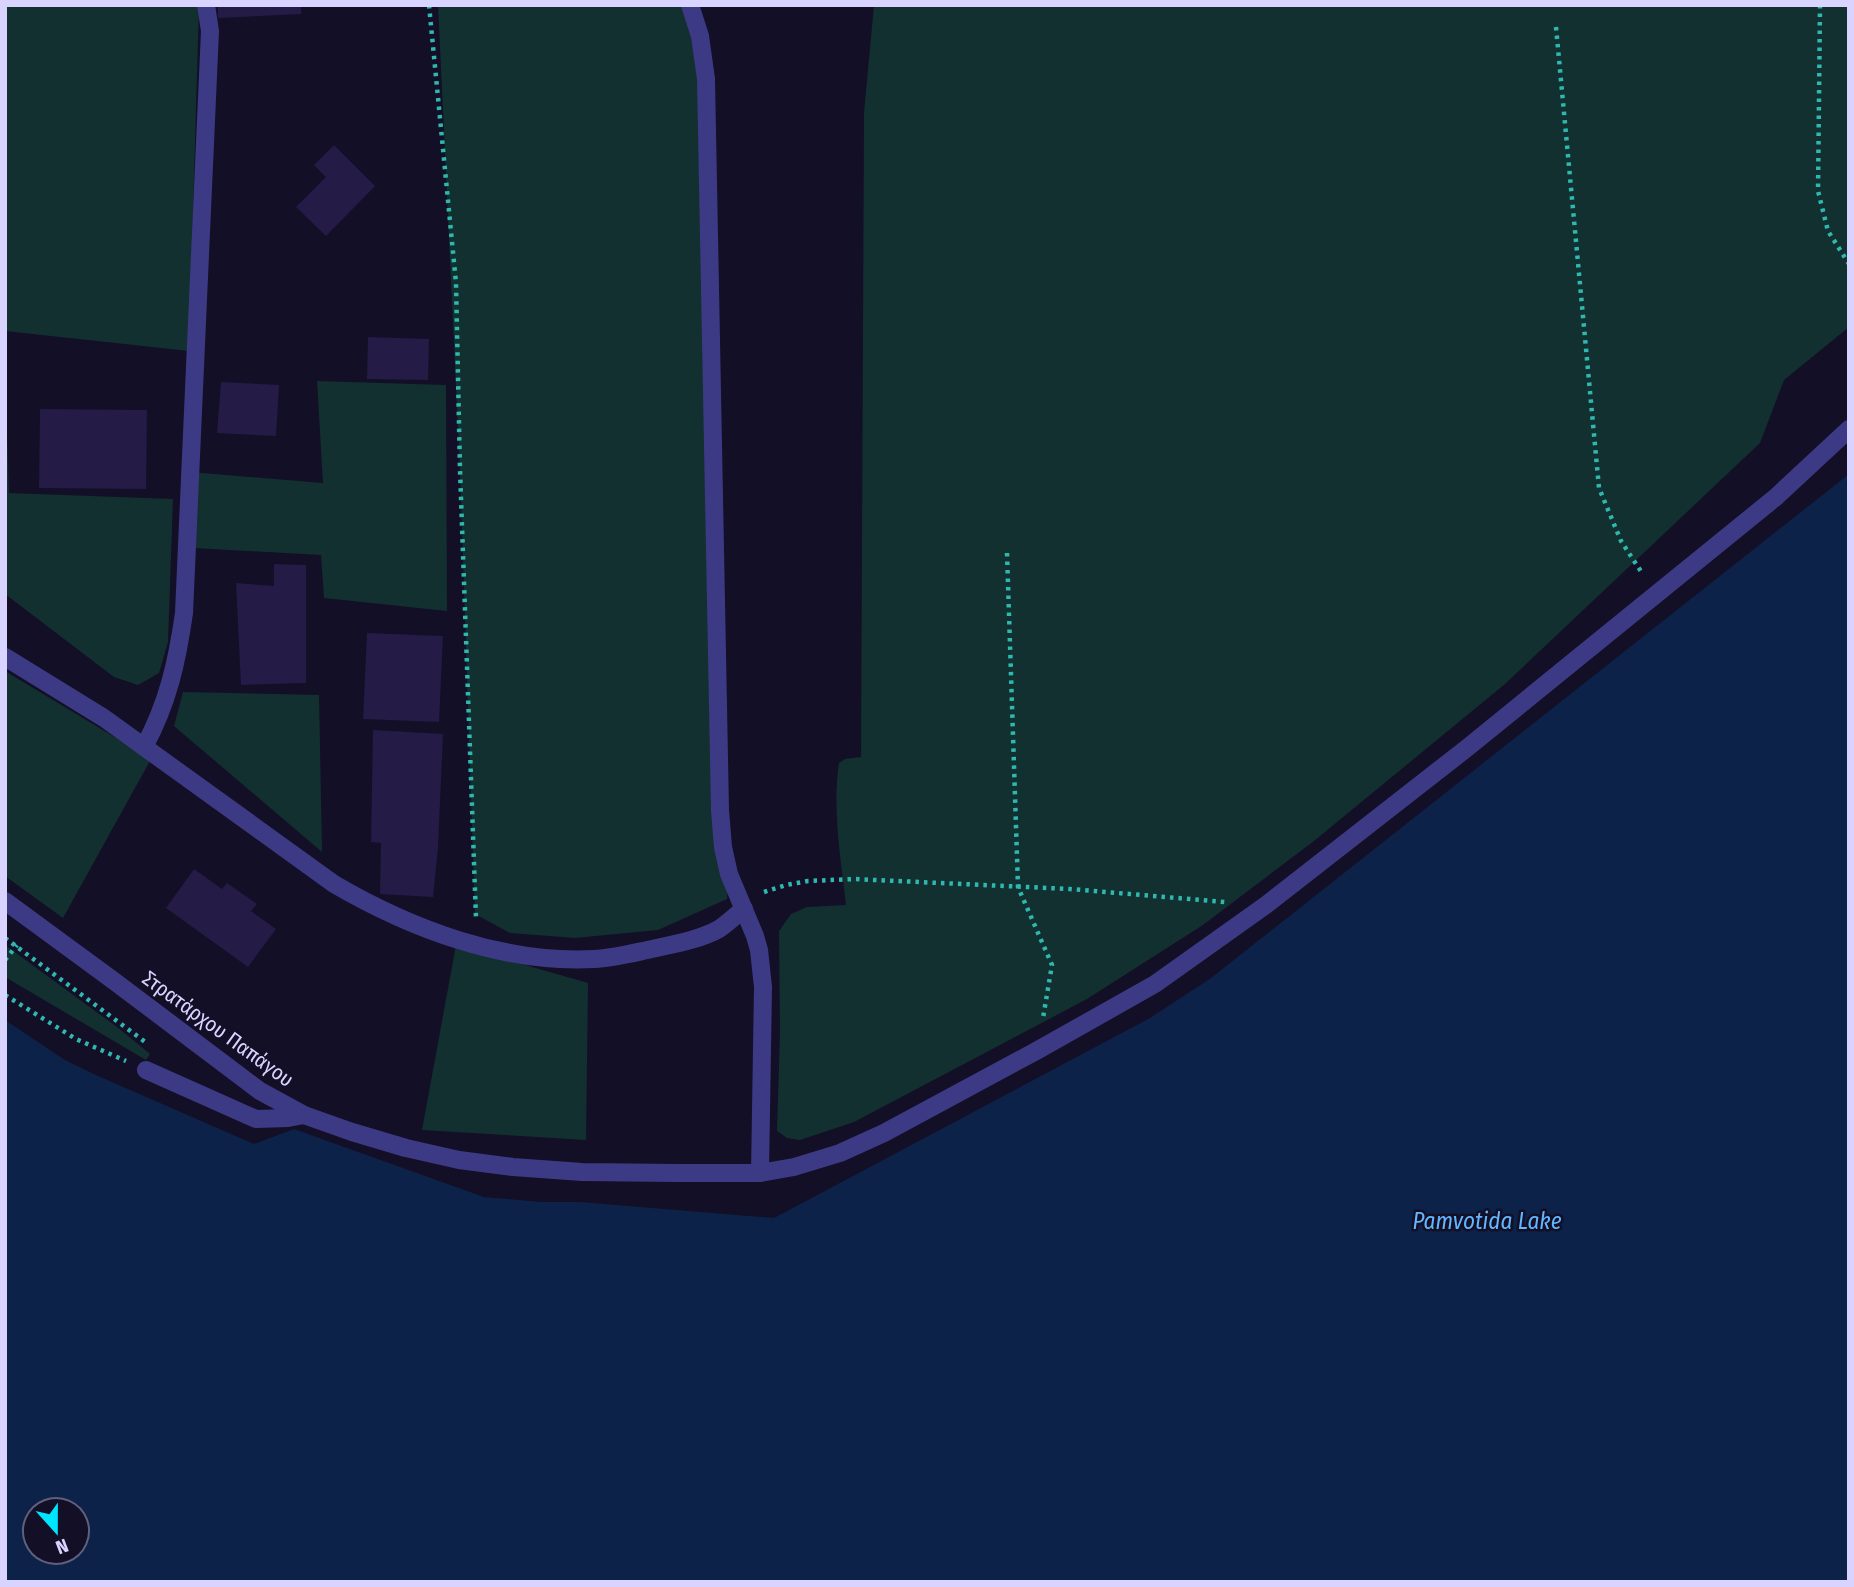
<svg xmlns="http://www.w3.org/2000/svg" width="1854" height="1587" font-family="'Fira Sans Condensed',sans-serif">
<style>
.green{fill:#12302f}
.water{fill:#0c2248;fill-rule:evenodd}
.building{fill:#241b47}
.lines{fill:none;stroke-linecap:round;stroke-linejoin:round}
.path{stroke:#2fb8b0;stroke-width:4.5;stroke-dasharray:3.5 5;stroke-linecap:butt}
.service{stroke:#3d3a85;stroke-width:18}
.pedestrian{stroke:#3d3a85;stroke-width:18}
.minor{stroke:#3d3a85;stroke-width:18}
.labels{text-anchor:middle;stroke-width:5;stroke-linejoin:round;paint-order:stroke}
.street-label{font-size:21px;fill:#d9d4ff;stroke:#130f26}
.water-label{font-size:23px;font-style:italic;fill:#62b6ff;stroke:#130f26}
</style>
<rect width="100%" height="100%" fill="#130f26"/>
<!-- green -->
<g class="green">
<path d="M 5,5 L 199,5 L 189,351 L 5,331 Z"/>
<path d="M 438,5 L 684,5 L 706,79 L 729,874 L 727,899 L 658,930 L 575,938 L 510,933 L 475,914 L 460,470 Z"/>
<path d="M 874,5 L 1849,5 L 1849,327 L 1784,380 L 1760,443 L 1505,684 L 1314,841 L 1203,925 L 1087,999 L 854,1122 L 800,1140 L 787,1138 L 777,1131 L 780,1031 L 779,931 L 791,914 L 807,907 L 846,905 C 841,860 832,809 839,763 L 845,759 L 861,757 L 864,113 Z"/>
<path d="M 5,377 L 9,493 L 173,499 L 168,642 L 159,673 L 138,685 L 114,677 L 5,594 Z"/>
<path d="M 317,381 L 446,385 L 447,611 L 324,598 L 321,555 L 194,548 L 190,472 L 323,483 Z"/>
<path d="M 5,671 L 151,759 L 63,918 L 5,876 Z"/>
<path d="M 183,692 L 319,695 L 322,852 L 174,726 Z"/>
<path d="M 5,945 L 117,1027 L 150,1054 L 146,1060 L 5,977 Z"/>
<path d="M 456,945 L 588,983 L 586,1140 L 422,1130 Z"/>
</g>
<!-- water -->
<path class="water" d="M 1849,474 L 1849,1582 L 5,1582 L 5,1020 L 65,1060 L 96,1075 L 254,1144 L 294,1129 L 484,1197 L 541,1202 L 580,1202 L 774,1218 L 1150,1018 L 1211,978 ZM 35,1510 L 77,1510 L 77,1552 L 35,1552 Z"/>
<!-- building -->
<g class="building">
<path d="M 218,5 L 301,5 L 301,14 L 218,18 Z"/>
<path d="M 334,145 L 375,186 L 326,236 L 296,207 L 326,177 L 314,165 Z"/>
<path d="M 368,337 L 429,339 L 428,380 L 367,379 Z"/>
<path d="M 221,382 L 279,385 L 276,436 L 217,433 Z"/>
<path d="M 40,409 L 147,410 L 146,489 L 39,488 Z"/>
<path d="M 274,564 L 306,565 L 306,683 L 241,685 L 236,583 L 274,586 Z"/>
<path d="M 367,633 L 443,636 L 439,722 L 363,719 Z"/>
<path d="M 373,730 L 443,734 L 438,848 L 433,897 L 380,894 L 381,843 L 371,842 Z"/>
<path d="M 194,869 L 222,889 L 227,883 L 257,904 L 251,911 L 276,929 L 248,967 L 166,908 Z"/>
</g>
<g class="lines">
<!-- path -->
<g class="path">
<path d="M 429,5 L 456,283 L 460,470 L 476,919"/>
<path d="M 1820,5 L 1818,191 L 1828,231 L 1849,264"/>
<path d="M 1556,27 L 1599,488 L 1621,541 L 1642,573"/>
<path d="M 1007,553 L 1018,887 L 1052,965 L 1043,1018"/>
<path d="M 764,892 L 786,885 L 808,881 L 854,879 L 1070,889 L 1225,902"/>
<path d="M 5,938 L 148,1044"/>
<path d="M 5,960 L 17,945"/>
<path d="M 5,995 L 76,1039 L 126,1061"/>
</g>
<!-- service -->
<path class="service" d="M 690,5 L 700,36 L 706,79"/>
<!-- pedestrian -->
<path class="pedestrian" d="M 146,1070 L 256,1119 L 288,1118 L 304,1115"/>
<!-- minor -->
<g class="minor">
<path d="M 706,79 L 720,810 L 723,847 L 729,874 L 755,936 L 759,950 L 763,987 L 760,1173"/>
<path d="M 5,657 L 104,718 L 334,884 C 411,929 504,964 594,959 C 614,958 633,953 652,949 C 674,944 699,940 719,929 C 728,923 736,915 744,909"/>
<path d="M 144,747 C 168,703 177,662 184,613 L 210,31 L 206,5"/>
<path d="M 5,901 L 114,981 L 260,1091 L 304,1115 L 352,1132 L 406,1148 L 459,1160 L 513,1167 L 582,1172 L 677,1173 L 760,1173 L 794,1167 L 840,1153 L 884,1133 L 1038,1050 L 1155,984 L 1266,905 L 1467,748 L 1776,497 L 1849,429"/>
</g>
</g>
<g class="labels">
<!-- street labels -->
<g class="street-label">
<text transform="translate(218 1029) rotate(36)" y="7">Στρατάρχου Παπάγου</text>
</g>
<!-- water labels -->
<g class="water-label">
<text x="1487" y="1229">Pamvotida Lake</text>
</g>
</g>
<!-- border -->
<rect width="1854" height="1587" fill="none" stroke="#d9d4ff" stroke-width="14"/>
<!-- north arrow -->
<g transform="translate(56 1531) rotate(159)"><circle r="33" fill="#130f26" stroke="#625e7d" stroke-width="2"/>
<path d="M0-5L12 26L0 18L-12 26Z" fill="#00e5ff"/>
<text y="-10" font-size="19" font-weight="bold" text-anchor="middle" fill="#d9d4ff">N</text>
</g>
</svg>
